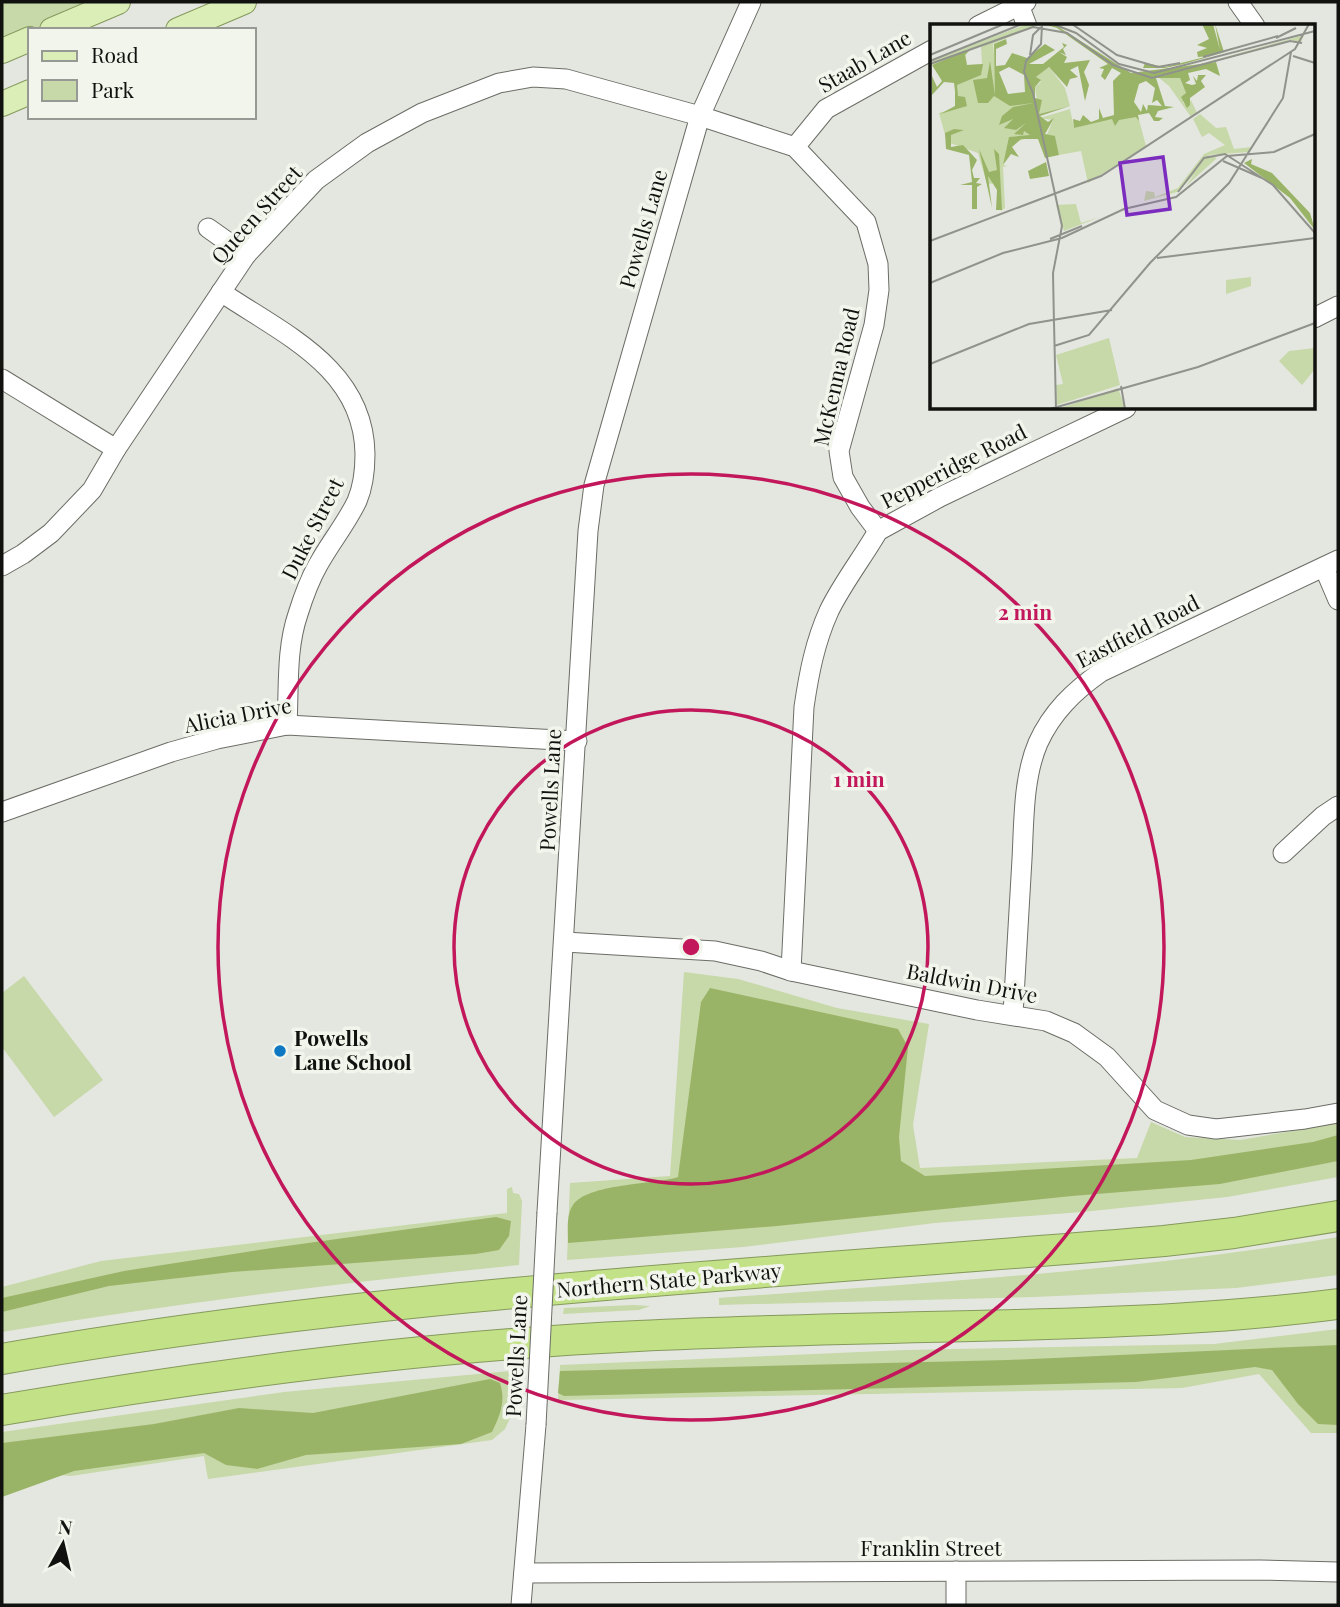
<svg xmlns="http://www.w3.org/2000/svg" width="1340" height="1607" font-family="'Playfair Display',serif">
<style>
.green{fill:#c7d8a9}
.forest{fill:#9ab467}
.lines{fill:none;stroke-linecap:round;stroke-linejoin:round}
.minor-casing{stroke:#6b6d66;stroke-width:21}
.major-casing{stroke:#85995d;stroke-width:26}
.highway-casing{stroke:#85995d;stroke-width:32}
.minor{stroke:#fff;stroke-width:19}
.major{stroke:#dbeeb7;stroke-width:24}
.highway{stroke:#c3e287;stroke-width:30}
.minor-bridge-casing{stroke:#6b6d66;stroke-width:21;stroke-linecap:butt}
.minor-bridge{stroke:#fff;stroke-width:19}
.ring{fill:none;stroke:#c2185b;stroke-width:3.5}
.poi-dot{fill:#0e78c3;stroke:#f1f5ec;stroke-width:2.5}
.labels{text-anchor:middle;stroke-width:7;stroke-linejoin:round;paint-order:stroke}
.street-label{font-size:21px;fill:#11120f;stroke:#f1f5ec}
.poi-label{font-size:21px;font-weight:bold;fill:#11120f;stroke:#f1f5ec;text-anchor:start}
.inset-road{fill:none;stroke:#90928c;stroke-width:2}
.view{fill:#7b2cbf;fill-opacity:0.15;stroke:#7b2cbf;stroke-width:3.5}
.inset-edge{fill:none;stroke:#11120f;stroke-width:3.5}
.centre{fill:#c2185b;stroke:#f1f5ec;stroke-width:3.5}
.ring-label{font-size:21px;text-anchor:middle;font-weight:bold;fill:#c2185b;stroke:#f1f5ec;stroke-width:7;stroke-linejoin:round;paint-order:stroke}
</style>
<rect width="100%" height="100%" fill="#e4e7df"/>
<!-- green -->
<g class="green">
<path d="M 2,2 L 118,2 L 52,30 L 30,30 L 2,51 Z"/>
<path d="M 684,972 L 738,979 L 837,1008 L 929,1024 L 913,1125 L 920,1168 L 1137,1158 L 1151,1122 L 1185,1137 L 1240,1140 L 1338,1123 L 1338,1177 L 1227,1197 L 1082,1212 L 935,1223 L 743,1247 L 567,1260 L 570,1183 L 670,1176 Z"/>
<path d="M 24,976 L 103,1080 L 54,1117 L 2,1047 L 2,993 Z"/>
<path d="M 512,1187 L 513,1193 L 519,1194 L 522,1201 L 519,1265 C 346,1282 173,1304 2,1332 L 2,1287 L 101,1261 L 507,1213 L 507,1189 Z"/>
<path d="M 1338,1237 L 1338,1275 L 1236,1288 L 1034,1297 L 719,1305 L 719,1298 C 926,1283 1133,1271 1338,1237 Z"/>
<path d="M 633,1305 L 650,1306 L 639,1310 L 563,1314 L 564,1308 Z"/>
<path d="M 1338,1329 L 1338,1433 L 1311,1433 L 1259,1374 L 1182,1388 L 558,1400 L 560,1365 L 906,1350 L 1214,1344 Z"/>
<path d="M 511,1371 L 510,1418 L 505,1429 L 492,1440 L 208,1479 L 204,1456 L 71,1476 L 2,1471 L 2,1432 L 284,1392 Z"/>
</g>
<!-- forest -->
<g class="forest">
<path d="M 710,988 L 898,1029 L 908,1047 L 899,1137 L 901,1161 L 925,1176 L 1191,1160 L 1313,1142 L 1338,1135 L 1338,1161 L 1220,1184 L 1072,1196 L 777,1226 L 568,1243 C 568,1231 566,1215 573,1205 C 588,1183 654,1185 678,1177 L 701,1002 Z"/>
<path d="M 496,1217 L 511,1221 L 509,1236 L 499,1250 L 476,1254 L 232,1272 L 109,1286 L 2,1312 L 2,1298 L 124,1271 L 272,1248 Z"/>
<path d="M 1338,1345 L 1338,1425 L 1318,1424 L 1298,1404 L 1272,1370 L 1255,1367 L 1136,1382 L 564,1396 L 558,1393 L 560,1371 L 1008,1360 Z"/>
<path d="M 490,1379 L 500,1383 C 506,1402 500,1415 492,1432 L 461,1444 L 306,1455 L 257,1469 L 226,1465 L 204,1453 L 74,1471 L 2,1497 L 2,1443 L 154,1424 L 239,1408 L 313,1413 Z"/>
</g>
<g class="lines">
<defs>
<g id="minor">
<path d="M 1238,2 L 1255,26"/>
<path d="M 1019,5 L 1027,26"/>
<path d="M 978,26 L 1026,2"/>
<path d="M 795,147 L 826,109 L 932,50"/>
<path d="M 208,228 L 246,255"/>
<path d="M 221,292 C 283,334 364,368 365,454 C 365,470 363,487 357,501 C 346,524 330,543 318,565 C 310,579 303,598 298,614 C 286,649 289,688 287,725"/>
<path d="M 1314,318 L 1338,306"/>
<path d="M 2,379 L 116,449"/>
<path d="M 878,531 L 940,497 L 1126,408"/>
<path d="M 2,566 L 23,554 L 51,533 L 92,490 L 116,449 L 246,255 L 316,180 L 367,143 L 422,113 L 499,83 L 533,77 L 566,79 L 700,116 L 795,147 L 866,222 L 878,264 L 879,290 L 874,325 L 839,451 L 843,477 L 860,507 L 878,531"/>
<path d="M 1324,567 L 1338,600"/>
<path d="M 2,812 L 171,752 L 217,739 L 287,725 L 577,741"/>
<path d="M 1283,853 L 1323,816 L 1338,806"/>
<path d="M 565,942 L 715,951 L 761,961 L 791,971 L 977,1010 L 1046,1021 L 1074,1033 L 1107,1057 L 1155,1110 L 1188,1125 L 1216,1129 L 1305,1119 L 1338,1113"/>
<path d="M 791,971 L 804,707 C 809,673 815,642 829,611 C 842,584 863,557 878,531"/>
<path d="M 1013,1014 C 1016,963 1019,911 1022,859 C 1024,822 1023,778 1038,743 C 1052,712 1074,691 1101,672 L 1338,560"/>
<path d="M 547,1212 L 588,531 L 594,485 L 700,116 L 751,2"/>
<path d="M 956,1571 L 956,1605"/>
<path d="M 524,1573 L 1260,1570 L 1338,1572"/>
<path d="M 521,1605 L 536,1425"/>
</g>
<g id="major">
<path d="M 52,30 L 118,2"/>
<path d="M 178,30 L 244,2"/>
<path d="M 2,51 L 30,39"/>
<path d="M 2,104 L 30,92"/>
</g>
<g id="highway">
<path d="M 2,1359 C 386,1291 776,1274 1164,1241 L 1234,1233 L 1338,1216"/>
<path d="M 2,1410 C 212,1374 425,1346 638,1336 C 764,1330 890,1328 1015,1325 C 1123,1322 1231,1318 1338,1304"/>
</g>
</defs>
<!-- minor casing -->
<use href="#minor" class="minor-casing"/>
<!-- major casing -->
<use href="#major" class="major-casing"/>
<!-- highway casing -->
<use href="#highway" class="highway-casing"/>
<!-- minor -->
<use href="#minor" class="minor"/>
<!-- major -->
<use href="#major" class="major"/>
<!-- highway -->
<use href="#highway" class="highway"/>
<defs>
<path id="minor-bridge" d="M 536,1425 L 547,1212"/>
</defs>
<!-- minor-bridge casing -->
<use href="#minor-bridge" class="minor-bridge-casing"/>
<!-- minor-bridge -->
<use href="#minor-bridge" class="minor-bridge"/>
</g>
<!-- distance rings -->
<g class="ring">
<circle cx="691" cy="947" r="237"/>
<circle cx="691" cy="947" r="473"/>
</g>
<!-- markers -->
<circle class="poi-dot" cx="280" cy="1051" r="7"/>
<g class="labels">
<!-- street labels -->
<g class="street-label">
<text transform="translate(865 62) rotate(-30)" y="7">Staab Lane</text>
<text transform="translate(257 215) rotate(-48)" y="7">Queen Street</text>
<text transform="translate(644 229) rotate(-74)" y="7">Powells Lane</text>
<text transform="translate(837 377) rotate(-77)" y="7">McKenna Road</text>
<text transform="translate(954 467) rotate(-27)" y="7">Pepperidge Road</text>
<text transform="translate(313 529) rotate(-63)" y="7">Duke Street</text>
<text transform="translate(1138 632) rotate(-27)" y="7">Eastfield Road</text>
<text transform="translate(238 716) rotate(-11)" y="7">Alicia Drive</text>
<text transform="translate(551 790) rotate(-87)" y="7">Powells Lane</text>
<text transform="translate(972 984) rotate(11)" y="7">Baldwin Drive</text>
<text transform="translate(669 1281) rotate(-5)" y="7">Northern State Parkway</text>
<text transform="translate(517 1356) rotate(-87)" y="7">Powells Lane</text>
<text x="931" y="1556">Franklin Street</text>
</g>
<!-- poi labels -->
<g class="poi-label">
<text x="294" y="1046">Powells<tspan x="294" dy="24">Lane School</tspan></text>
</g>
</g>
<!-- overview -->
<g transform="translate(930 24)">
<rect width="385" height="385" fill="#e4e7df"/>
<path d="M 97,0 L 110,0 L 63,20 L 68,74 L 101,68 L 101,64 L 108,111 L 79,120 L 73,141 L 77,142 L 73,143 L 75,184 L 71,187 L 67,159 L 57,160 L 48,129 L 17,118 L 9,89 L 26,84 L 27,58 L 0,37 ZM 51,22 L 52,40 L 37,41 L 35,26 ZM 374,11 L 371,18 L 359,16 L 345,21 L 299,34 L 274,40 L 274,41 L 229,53 L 250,54 L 256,69 L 253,78 L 258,83 L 261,76 L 267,89 L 261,93 L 239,62 L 228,53 L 211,52 L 270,42 L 270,40 ZM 119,43 L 135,64 L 140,82 L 109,90 L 105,63 L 111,58 L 106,53 ZM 140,85 L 144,104 L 184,92 L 208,92 L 216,122 L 158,159 L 151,127 L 129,131 L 125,112 L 116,113 L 123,96 L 110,94 ZM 270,90 L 286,104 L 296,103 L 304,125 L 322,123 L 319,128 L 278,131 L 287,134 L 255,163 L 265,150 L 247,168 L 214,177 L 216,167 L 224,168 L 225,173 L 248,164 L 274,130 L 295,121 L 279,109 L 272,113 L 263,95 ZM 146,180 L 151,199 L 170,193 L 134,207 L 126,181 ZM 321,253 L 321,262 L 296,270 L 296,256 ZM 179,314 L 190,361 L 127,381 L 126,361 L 133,360 L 126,331 ZM 385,324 L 385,345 L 372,361 L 349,337 L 359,327 ZM 188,364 L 195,385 L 128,385 Z" fill="#c7d8a9" fill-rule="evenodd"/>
<path d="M 113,0 L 127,2 L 201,49 L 286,38 L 290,52 L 276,45 L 258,49 L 260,56 L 255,59 L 262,61 L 266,60 L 263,52 L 267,57 L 268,51 L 276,51 L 271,57 L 275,63 L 260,74 L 260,81 L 257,84 L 251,73 L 256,69 L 250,54 L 226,54 L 235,82 L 244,83 L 228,87 L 225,93 L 233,94 L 229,97 L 224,97 L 219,89 L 208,91 L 209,97 L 206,93 L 189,96 L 185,102 L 182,95 L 144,104 L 143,95 L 150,97 L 153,91 L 161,98 L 169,95 L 169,84 L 173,94 L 184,91 L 183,57 L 191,49 L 182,44 L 175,56 L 171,52 L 174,45 L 169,44 L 178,40 L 127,4 ZM 216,57 L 225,64 L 222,79 L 227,76 L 232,82 L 218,81 L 217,87 L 213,80 L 211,88 L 204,78 L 209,60 ZM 272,0 L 283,0 L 290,26 L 285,0 L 294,28 L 319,21 L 254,40 L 235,44 L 213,44 L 215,39 L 235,43 L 279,32 L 268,33 L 267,28 L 277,24 L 267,21 L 279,15 ZM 76,15 L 77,20 L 66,25 L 66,42 L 75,41 L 82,29 L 97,34 L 115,20 L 125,26 L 99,40 L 113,40 L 134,23 L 132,19 L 137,21 L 133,25 L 136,31 L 129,28 L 137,33 L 134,39 L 160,36 L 154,48 L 159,61 L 155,77 L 148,42 L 140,46 L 148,53 L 140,55 L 137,63 L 119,43 L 106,53 L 111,56 L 105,63 L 105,74 L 112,76 L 109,90 L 140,82 L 110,92 L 118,98 L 124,94 L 115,110 L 125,112 L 129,131 L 115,134 L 108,115 L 91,115 L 82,123 L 89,133 L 81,130 L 73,141 L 79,113 L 100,111 L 94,107 L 93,111 L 84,110 L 96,99 L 86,106 L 74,104 L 83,95 L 69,101 L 72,92 L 83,83 L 103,79 L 80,82 L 64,72 L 58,79 L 48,79 L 43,56 L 57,54 L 60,37 L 65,71 L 64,20 ZM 79,43 L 94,51 L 95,68 L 78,70 L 69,48 ZM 41,25 L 35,31 L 37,41 L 53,40 L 51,51 L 27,61 L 28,72 L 35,73 L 37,82 L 10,90 L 25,82 L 25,67 L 24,59 L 14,58 L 2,71 L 2,52 L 7,63 L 12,57 L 2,41 ZM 24,105 L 34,106 L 21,111 L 21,123 L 33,121 L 47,136 L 42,146 L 44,154 L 50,154 L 46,159 L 52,160 L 47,163 L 47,185 L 42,185 L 42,161 L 30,161 L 42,158 L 39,131 L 16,125 L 15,109 ZM 49,125 L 59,148 L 67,146 L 64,125 L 69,130 L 72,186 L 66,186 L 67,166 L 58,152 L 62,184 ZM 322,135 L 321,140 L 342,149 L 380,189 L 385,206 L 360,174 L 314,139 ZM 116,138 L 119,152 L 100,155 L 98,147 Z" fill="#9ab467" fill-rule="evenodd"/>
<path class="inset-road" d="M 123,0 L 146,9 L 189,40 L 224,49 L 385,7M 142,0 L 187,31 L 228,43 L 250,39M 112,2 L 111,20 L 96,37 L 94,48 L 103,69 L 132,202 L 123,249 L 124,300M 346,14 L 366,4M 0,31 L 74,0M 100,31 L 103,11 L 111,3M 363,32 L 385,39M 273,33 L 348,12M 0,37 L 92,0M 0,40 L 103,3 L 137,9 L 183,41 L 222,54 L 360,17 L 372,19M 293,137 L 332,154M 248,168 L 274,134 L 295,130 L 343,161 L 385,209M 120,215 L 152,202M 0,217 L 171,152 L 365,25 L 379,0M 227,234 L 385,214M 0,259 L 73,229 L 132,214 L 194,185 L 246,173 L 297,132 L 344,128 L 385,110M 124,298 L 126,385M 124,322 L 159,311 L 220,239 L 299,159 L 353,74 L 361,28M 0,340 L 99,300 L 182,286M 191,362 L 195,385M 120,385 L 268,343 L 385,299"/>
<path class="view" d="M 233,133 L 240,185 L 197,191 L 190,139 Z"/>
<rect width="385" height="385" class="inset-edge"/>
</g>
<circle cx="691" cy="947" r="10" class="centre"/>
<g class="ring-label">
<text x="1025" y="620">2 min</text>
<text x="859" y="787">1 min</text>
</g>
<!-- border -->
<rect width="1340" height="1607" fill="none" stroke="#11120f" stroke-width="7"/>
<!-- legend -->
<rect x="28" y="28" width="228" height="91" fill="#f1f5ec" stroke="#979a94" stroke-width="2"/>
<rect x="42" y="51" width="35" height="10" fill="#dbeeb7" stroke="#979a94" stroke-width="2"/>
<text x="91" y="63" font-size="21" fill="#11120f">Road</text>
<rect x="42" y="80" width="35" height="21" fill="#c7d8a9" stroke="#979a94" stroke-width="2"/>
<text x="91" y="98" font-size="21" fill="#11120f">Park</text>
<!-- north arrow -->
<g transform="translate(63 1544) rotate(8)" stroke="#f1f5ec" stroke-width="5" paint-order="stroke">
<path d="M0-5L12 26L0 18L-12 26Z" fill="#11120f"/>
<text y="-10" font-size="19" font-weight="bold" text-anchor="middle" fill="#11120f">N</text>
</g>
</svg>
